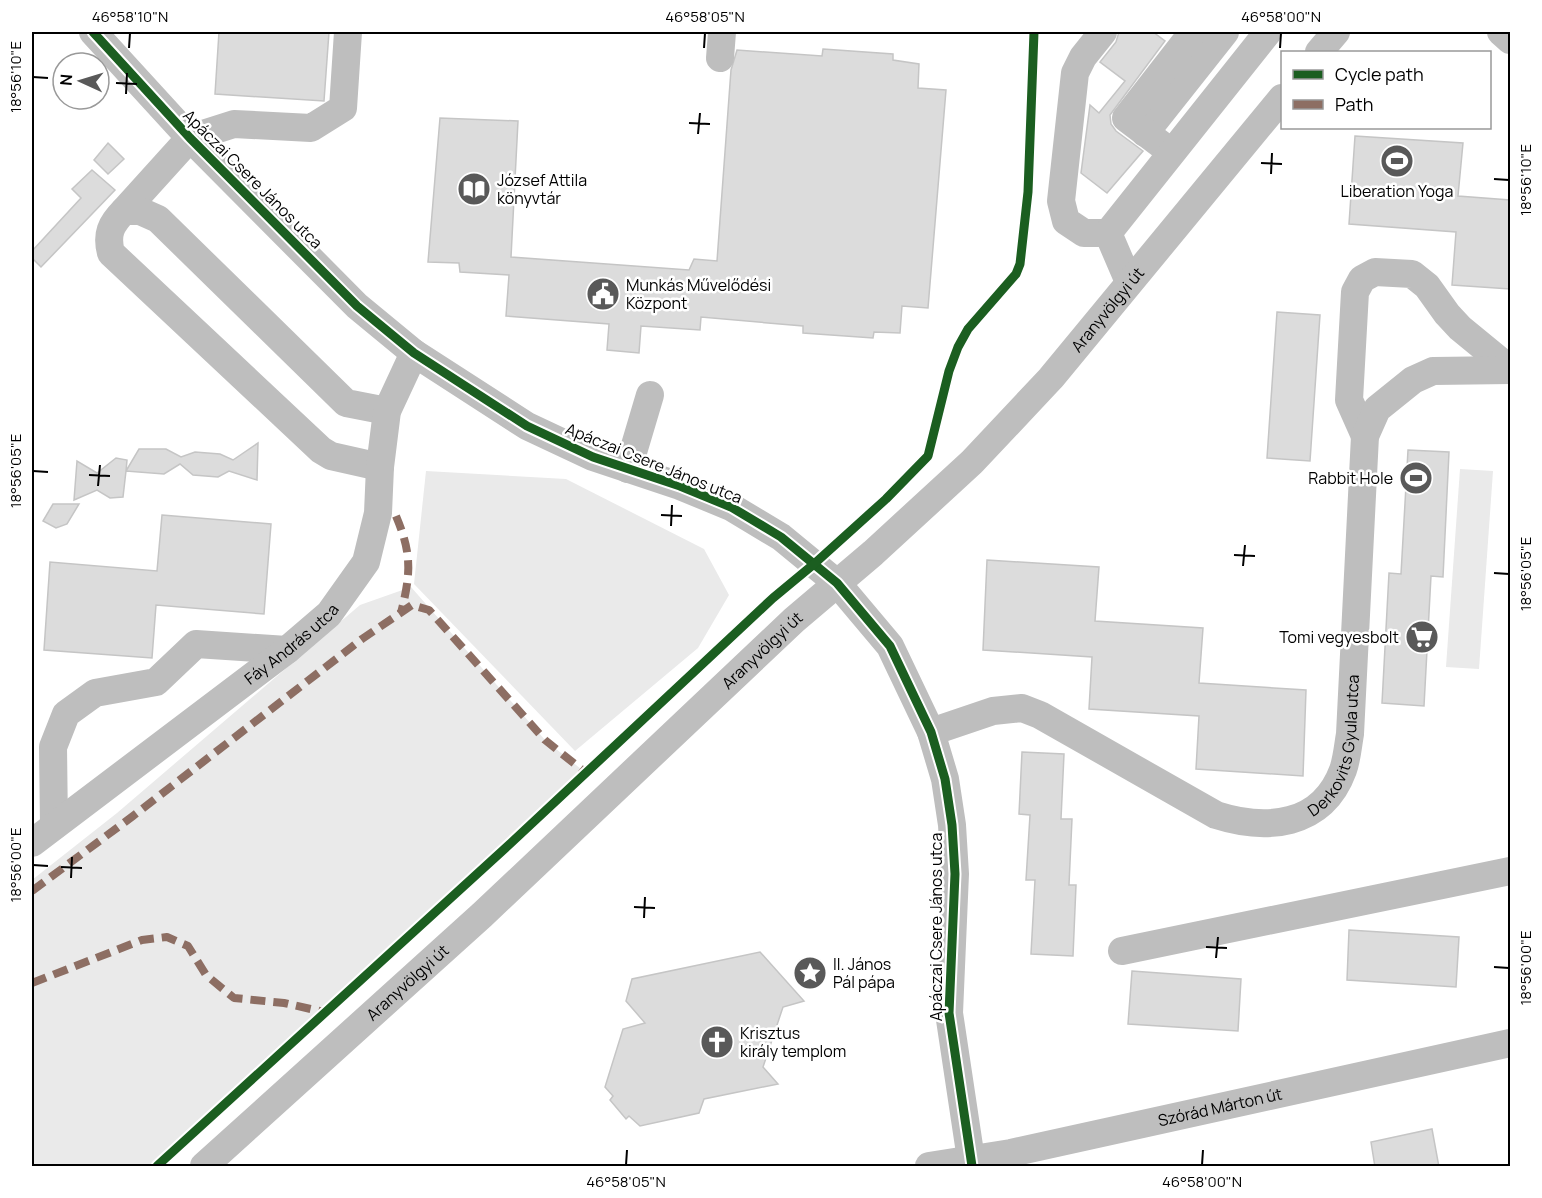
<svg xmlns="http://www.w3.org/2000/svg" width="1542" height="1198" font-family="Manrope,sans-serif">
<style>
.green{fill:#eaeaea}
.building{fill:#dcdcdc;stroke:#c5c5c5;stroke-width:1.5}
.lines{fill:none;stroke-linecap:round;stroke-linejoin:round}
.minor{stroke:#bebebe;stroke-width:28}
.quiet{stroke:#8d6e63;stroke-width:8;stroke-dasharray:15 8;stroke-linecap:butt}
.cycleway-casing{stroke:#fff;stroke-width:13}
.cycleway{stroke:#1b5e20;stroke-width:9}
.ticks{fill:none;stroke:#000;stroke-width:2}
.labels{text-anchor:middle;stroke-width:5;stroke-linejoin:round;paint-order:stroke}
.street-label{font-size:16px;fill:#000;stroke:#fff}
.poi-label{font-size:16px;fill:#000;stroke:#fff;text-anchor:start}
.neatline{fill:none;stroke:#000;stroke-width:2}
.ticks-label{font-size:15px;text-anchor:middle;fill:#000}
</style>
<rect width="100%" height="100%" fill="#fff"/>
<!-- green -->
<g class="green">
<path d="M 1460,469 L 1493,471 L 1479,669 L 1446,667 Z"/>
<path d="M 426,471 L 566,479 L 704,549 L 729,595 L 698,648 L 575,751 L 414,584 Z"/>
<path d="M 411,587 L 545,740 L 586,773 L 157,1166 L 32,1166 L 32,880 L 117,813 L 360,605 Z"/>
</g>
<!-- building -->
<g class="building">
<path d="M 219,32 L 329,32 L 324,101 L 215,94 Z"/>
<path d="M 1119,32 L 1153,32 L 1165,41 L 1110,115 L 1111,124 L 1116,131 L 1143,151 L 1107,193 L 1081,173 L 1090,105 L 1099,113 L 1125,81 L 1100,62 L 1116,42 Z"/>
<path d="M 823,49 L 893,54 L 893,60 L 919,64 L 918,88 L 946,90 L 928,308 L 902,306 L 900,333 L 874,332 L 873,338 L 803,333 L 803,326 L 701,317 L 700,330 L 641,326 L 639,353 L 607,350 L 609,324 L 506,316 L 509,275 L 460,272 L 459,263 L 428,262 L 440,118 L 518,121 L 511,257 L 689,270 L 694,259 L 717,261 L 731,70 L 737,50 L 822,56 Z"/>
<path d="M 1355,136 L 1463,143 L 1458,196 L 1510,200 L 1510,289 L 1452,285 L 1456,232 L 1349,224 Z"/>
<path d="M 108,143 L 124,159 L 108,174 L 94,160 Z"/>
<path d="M 92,170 L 115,190 L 41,267 L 32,258 L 32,251 L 81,198 L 72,189 Z"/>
<path d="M 1277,312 L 1320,315 L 1310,461 L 1267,458 Z"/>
<path d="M 258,443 L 257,480 L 229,471 L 218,477 L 193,475 L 180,464 L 164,474 L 126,471 L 123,497 L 110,498 L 97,490 L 74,500 L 77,461 L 97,473 L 116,458 L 127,460 L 126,471 L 139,449 L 166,449 L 181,457 L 195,452 L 220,454 L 233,460 Z"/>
<path d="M 1408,450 L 1449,452 L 1443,577 L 1431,576 L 1424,706 L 1382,703 L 1389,573 L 1401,574 Z"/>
<path d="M 53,504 L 79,504 L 67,524 L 56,528 L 43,521 Z"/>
<path d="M 162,515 L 271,524 L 264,614 L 156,605 L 152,658 L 44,650 L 50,562 L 157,571 Z"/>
<path d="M 987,560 L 1099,567 L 1095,621 L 1203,628 L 1199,683 L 1306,690 L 1303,776 L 1196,769 L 1199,716 L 1089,709 L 1092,657 L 983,650 Z"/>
<path d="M 1022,752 L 1064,754 L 1061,819 L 1072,819 L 1069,885 L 1076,885 L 1073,956 L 1031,954 L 1035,880 L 1026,880 L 1030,815 L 1019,814 Z"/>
<path d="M 1349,930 L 1459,937 L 1456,987 L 1347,980 Z"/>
<path d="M 760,952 L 804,1001 L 783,1007 L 763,1067 L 778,1084 L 704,1099 L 699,1113 L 640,1126 L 629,1116 L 626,1119 L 610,1100 L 613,1096 L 605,1087 L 623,1029 L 645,1023 L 626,1001 L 632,979 Z"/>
<path d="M 1132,971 L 1241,979 L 1238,1031 L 1128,1024 Z"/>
<path d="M 1432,1129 L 1439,1167 L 1375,1167 L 1371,1142 Z"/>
</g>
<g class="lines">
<!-- minor -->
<g class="minor">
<path d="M 93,32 L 190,138 L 357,306 L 414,353 L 527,426 L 593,457 L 680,486 L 731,507 L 781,537 L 837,583 L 890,646 L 931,732 L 945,779 L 952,825 L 955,874 L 949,1013 L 972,1166"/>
<path d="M 1103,32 L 1083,57 L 1075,73 L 1061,201 L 1066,221 L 1084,233 L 1108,233"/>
<path d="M 1501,32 L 1510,40"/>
<path d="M 1319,52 L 1336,32"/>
<path d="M 720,58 L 722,32"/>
<path d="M 1145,133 L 1225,32"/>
<path d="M 1171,152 L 1126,118 L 1193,32"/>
<path d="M 124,211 L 190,138 L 234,124 L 311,128 L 343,108 L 348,32"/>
<path d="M 1129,282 L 1108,233 L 1268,32"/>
<path d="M 1365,436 L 1349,400 L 1355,292 L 1362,279 L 1375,272 L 1412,274 L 1427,286 L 1447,314 L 1460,328 L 1510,369"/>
<path d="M 380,467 L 331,456 L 321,450 L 111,253 C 106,234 111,224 124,211 L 140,211 L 158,219 L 346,403 L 387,411"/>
<path d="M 628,469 L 650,395"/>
<path id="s1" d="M 931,732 L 993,711 L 1022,708 L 1040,715 L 1216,815 C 1266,831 1322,827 1343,770 C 1347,759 1348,745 1350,734 L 1365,436 L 1377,409 L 1413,380 L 1433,371 L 1510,370"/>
<path d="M 54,826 L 53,747 L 66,714 L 95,693 L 156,682 L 196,644 L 287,650"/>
<path id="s2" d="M 32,843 L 287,650 L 329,614 L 366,562 L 378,513 L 380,467 L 387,411 L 414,353"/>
<path d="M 1122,951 L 1510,871"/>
<path id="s3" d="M 204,1166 L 482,915 L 794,620 L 873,553 L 972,462 L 1051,378 L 1282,98"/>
<path id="s4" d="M 929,1166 L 1011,1153 L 1510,1043"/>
</g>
<!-- quiet -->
<g class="quiet">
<path d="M 396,516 C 412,554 411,573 401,613"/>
<path d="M 32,891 L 133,816 L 362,639 L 412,605 L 429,610 L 545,740 L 586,773"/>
<path d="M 32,983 L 142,940 L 167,937 L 188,946 L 206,975 L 234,998 L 284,1003 L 324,1012"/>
</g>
<defs>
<g id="cycleway">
<path d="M 93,32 L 190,138 L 357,306 L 414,353 L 527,426 L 593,457 L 680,486 L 731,507 L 781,537 L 837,583 L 890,646 L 931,732 L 945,779 L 952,825 L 955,874 L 949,1013 L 972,1166"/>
<path d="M 157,1166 L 512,842 L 773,598 L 814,564 L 886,499 L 928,456 L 949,371 L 958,347 L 968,329 L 1016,274 L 1020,264 L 1028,192 L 1034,32"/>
</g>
</defs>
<!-- cycleway casing -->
<use href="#cycleway" class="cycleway-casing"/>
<!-- cycleway -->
<use href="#cycleway" class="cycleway"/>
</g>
<!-- ticks -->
<path class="ticks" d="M 129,48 L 130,33M 704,48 L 705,33M 1280,48 L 1281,33M 33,77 L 48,78M 116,83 L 137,84M 126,94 L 127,73M 689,123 L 710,124M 698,134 L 700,113M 1261,163 L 1282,164M 1271,174 L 1272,153M 1494,179 L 1509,180M 33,471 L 48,472M 89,475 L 110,476M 98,486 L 100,465M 661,515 L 682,516M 671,526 L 672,505M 1234,555 L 1255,556M 1243,566 L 1245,545M 1494,573 L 1509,574M 33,865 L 48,866M 61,867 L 82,868M 71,878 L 72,857M 634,907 L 655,908M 644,918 L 645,897M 1206,947 L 1227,948M 1216,958 L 1218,937M 1494,967 L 1509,968M 626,1165 L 627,1150M 1202,1165 L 1203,1150"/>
<!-- icons -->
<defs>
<symbol id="stadium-disc" viewBox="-11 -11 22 22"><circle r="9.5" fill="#595959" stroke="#fff"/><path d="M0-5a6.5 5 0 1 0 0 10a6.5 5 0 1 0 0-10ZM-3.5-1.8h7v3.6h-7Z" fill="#fff"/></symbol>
<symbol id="library-disc" viewBox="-11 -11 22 22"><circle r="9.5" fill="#595959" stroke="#fff"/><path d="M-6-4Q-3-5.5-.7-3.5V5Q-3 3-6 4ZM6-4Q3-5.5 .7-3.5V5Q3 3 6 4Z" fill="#fff"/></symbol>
<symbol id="civic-disc" viewBox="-11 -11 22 22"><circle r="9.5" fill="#595959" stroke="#fff"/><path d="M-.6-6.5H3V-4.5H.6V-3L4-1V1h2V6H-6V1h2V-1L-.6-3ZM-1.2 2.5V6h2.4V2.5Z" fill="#fff"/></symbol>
<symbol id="supermarket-disc" viewBox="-11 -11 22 22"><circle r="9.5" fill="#595959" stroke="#fff"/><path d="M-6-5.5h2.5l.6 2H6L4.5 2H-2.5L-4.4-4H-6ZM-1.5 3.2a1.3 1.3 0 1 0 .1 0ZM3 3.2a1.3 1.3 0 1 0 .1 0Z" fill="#fff"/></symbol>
<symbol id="sight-disc" viewBox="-11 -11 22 22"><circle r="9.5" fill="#595959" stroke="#fff"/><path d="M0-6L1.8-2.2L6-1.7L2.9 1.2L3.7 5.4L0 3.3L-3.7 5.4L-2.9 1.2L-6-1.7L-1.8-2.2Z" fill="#fff"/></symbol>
<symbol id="church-disc" viewBox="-11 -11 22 22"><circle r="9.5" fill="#595959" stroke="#fff"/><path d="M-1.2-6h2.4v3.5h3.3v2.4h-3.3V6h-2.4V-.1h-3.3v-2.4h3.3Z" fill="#fff"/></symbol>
</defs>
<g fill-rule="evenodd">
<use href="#stadium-disc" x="1378" y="142" width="38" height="38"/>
<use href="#library-disc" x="455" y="170" width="38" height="38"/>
<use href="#civic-disc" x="584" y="275" width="38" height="38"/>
<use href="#stadium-disc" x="1397" y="459" width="38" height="38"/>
<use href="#supermarket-disc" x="1403" y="618" width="38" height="38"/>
<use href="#sight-disc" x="791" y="954" width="38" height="38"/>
<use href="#church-disc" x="698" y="1023" width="38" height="38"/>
</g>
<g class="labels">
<!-- street labels -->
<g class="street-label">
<text transform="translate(253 179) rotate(45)" y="6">Apáczai Csere János utca</text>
<text dy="6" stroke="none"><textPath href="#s3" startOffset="1246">Aranyvölgyi út</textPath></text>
<text transform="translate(654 463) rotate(22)" y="6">Apáczai Csere János utca</text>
<text dy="6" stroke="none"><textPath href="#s2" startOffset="327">Fáy András utca</textPath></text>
<text dy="6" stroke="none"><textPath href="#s3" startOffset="760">Aranyvölgyi út</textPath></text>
<text dy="6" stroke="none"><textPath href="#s1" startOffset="488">Derkovits Gyula utca</textPath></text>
<text transform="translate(936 927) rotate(-90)" y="6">Apáczai Csere János utca</text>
<text dy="6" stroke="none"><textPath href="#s3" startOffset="274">Aranyvölgyi út</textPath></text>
<text dy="6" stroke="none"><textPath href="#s4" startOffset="297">Szórád Márton út</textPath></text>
</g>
<!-- poi labels -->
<g class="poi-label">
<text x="497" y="186">József Attila<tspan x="497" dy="18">könyvtár</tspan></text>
<text x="1397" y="197" text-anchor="middle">Liberation Yoga</text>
<text x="626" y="291">Munkás Művelődési<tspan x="626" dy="18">Központ</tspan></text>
<text x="1393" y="484" text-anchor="end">Rabbit Hole</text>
<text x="1399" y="643" text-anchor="end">Tomi vegyesbolt</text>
<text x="833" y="970">II. János<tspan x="833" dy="18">Pál pápa</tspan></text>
<text x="740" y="1039">Krisztus<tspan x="740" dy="18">király templom</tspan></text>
</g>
</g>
<!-- border -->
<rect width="1542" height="1198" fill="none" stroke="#ffffff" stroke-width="66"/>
<!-- legend -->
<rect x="1281" y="51" width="210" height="78" fill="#ffffff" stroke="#999999" stroke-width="1.5"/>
<rect x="1293" y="70" width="30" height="9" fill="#1b5e20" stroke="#999999" stroke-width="1.5"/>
<text x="1335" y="81" font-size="18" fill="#000000">Cycle path</text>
<rect x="1293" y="100" width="30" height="9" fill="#8d6e63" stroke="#999999" stroke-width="1.5"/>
<text x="1335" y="111" font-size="18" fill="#000000">Path</text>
<!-- north arrow -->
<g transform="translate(81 81) rotate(274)"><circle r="28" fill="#ffffff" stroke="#999999" stroke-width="1.5"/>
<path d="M0-4.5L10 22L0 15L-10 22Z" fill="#595959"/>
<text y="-9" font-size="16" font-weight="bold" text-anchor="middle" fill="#000000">N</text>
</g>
<rect x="33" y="33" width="1476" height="1132" class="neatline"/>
<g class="ticks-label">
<text x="130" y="22">46°58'10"N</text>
<text x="705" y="22">46°58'05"N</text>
<text x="1281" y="22">46°58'00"N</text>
<text transform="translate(16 77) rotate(-90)" y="5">18°56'10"E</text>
<text transform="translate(1526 180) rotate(-90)" y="5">18°56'10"E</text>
<text transform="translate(16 471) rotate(-90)" y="5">18°56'05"E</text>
<text transform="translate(1526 574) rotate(-90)" y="5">18°56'05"E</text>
<text transform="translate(16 865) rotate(-90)" y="5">18°56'00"E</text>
<text transform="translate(1526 968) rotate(-90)" y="5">18°56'00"E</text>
<text x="626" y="1187">46°58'05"N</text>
<text x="1202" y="1187">46°58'00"N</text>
</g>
</svg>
